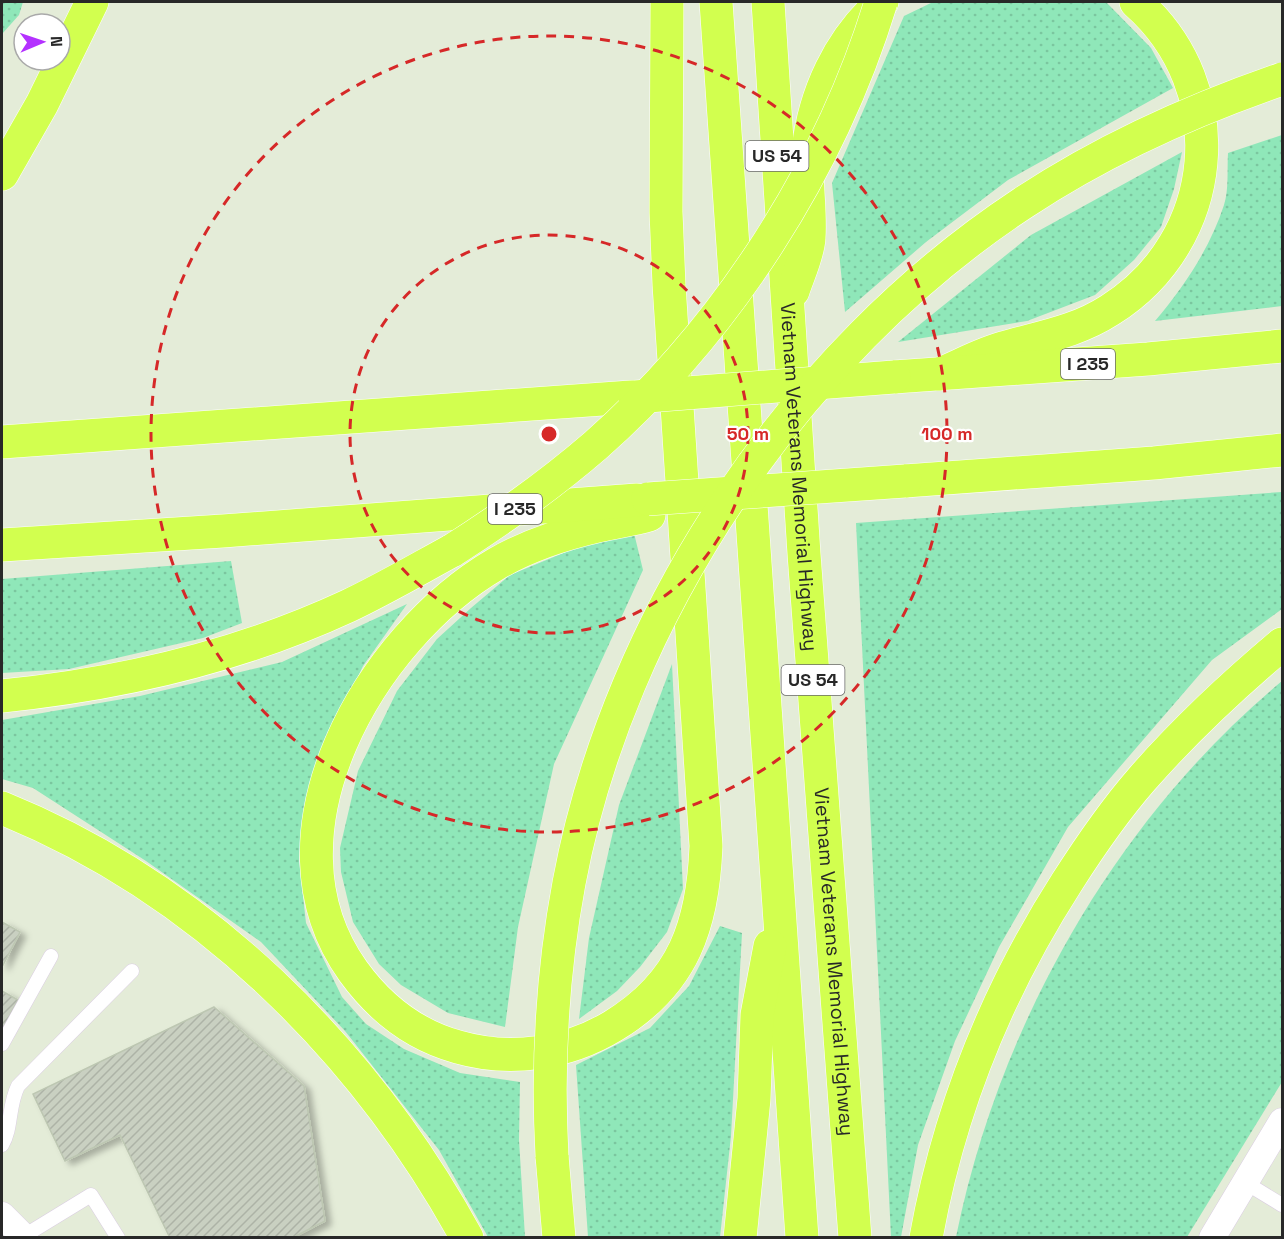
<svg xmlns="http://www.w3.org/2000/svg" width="1284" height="1239" font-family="'Space Grotesk',sans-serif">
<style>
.grass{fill:url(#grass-dots)}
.building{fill:url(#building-hatch);stroke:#bdc7b2;stroke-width:1.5;filter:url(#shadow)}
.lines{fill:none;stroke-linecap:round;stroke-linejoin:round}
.lane-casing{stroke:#dacde2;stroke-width:15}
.street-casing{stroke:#dacde2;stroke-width:27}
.highway-casing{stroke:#fff;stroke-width:34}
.lane{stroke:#fff;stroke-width:14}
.street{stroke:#fff;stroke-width:26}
.highway{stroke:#d2ff4f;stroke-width:33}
.highway-bridge-casing{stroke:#fff;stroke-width:34;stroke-linecap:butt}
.highway-bridge{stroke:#d2ff4f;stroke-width:33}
.ring{fill:none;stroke:#d62828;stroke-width:3;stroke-dasharray:10 8}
.labels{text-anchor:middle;stroke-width:4.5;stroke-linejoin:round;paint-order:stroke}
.shield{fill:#fff;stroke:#686868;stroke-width:1.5}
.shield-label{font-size:18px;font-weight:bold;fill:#282828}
.street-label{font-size:20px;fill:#282828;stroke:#fff}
.centre{fill:#d62828;stroke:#fff;stroke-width:3}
.ring-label{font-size:18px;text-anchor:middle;font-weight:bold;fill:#d62828;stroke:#fff;stroke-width:4.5;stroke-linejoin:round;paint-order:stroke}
</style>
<defs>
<pattern id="grass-dots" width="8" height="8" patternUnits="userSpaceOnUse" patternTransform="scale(1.5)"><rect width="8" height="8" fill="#8fe7b9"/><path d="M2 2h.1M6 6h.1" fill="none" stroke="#7bc69f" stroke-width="1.8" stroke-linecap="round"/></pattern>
<pattern id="building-hatch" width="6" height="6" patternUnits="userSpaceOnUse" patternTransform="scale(1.5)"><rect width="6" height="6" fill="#c9d0c1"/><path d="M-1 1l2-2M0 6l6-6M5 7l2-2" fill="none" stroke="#adb3a6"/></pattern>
<filter id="shadow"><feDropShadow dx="6" dy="4" stdDeviation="3" flood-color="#0004"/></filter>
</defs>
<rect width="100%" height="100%" fill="#e4ecd8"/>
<!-- grass -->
<g class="grass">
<path d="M 2,2 L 23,2 L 19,15 L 2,34 Z"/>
<path d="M 933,2 L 1106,2 L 1151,48 L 1173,88 L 1008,180 L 926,242 L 845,312 L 832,183 L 904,16 Z"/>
<path d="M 1282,135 L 1282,306 L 1155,321 C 1184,287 1210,248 1224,205 C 1229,190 1227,169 1228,153 Z"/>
<path d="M 1182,152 L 1174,189 L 1161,227 L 1134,260 L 1095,295 L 1027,321 L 898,342 L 1031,235 Z"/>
<path d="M 1282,492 L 1282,609 L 1212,660 L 1068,827 L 999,947 L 955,1041 L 918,1145 L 901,1237 L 891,1237 L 856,523 Z"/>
<path d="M 633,529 L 643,570 L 554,764 L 518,927 L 505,1027 L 448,1013 L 401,985 L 379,964 L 353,922 L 341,872 L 340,848 L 358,771 L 397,691 L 437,639 L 471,608 L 510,575 L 578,547 Z"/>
<path d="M 231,561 L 242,623 L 203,638 L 69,669 L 2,673 L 2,579 Z"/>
<path d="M 407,604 L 363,666 L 317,762 L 301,833 L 299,860 L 306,923 L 342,997 L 366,1024 L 404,1049 L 460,1073 L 520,1082 L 519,1140 L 525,1237 L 488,1237 L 439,1150 L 345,1031 L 261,942 L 146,861 L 33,788 L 2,779 L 2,720 L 140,696 L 282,662 Z"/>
<path d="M 672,664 L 683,889 L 667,932 L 640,967 L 617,991 L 579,1019 L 589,938 L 619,805 Z"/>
<path d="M 1282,681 L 1282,1082 L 1187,1237 L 956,1237 C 999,1025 1115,820 1282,681 Z"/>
<path d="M 720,926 L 742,933 L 731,1136 L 720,1237 L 588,1237 L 576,1065 L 650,1028 L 689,986 Z"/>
</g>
<!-- building -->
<g class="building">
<path d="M 2,922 L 20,932 L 2,967 Z"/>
<path d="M 2,991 L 18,1000 L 2,1030 Z"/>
<path d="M 214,1007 L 304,1086 L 325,1221 L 292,1238 L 170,1238 L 120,1135 L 65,1161 L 33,1094 Z"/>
</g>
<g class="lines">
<defs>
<g id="lane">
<path d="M 2,1044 L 51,956"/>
<path d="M 2,1145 C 12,1128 8,1106 18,1086 L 132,971"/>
<path d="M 1246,1183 L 1282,1205"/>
<path d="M 24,1236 L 91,1195 L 118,1238"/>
</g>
<g id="street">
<path d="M 2,1215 L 25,1238"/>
<path d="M 1212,1238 L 1282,1121"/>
</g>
<g id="highway">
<path d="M 716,2 L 802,1238"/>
<path id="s1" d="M 768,2 L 804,554 L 855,1238"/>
<path d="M 2,174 L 42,104 L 92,2"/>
<path d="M 793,291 C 798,275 808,255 809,238 C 811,209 805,180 808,151 C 814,94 839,40 882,2"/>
<path d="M 940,374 C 960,366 981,354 1003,348 C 1041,337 1076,332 1110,310 C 1220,241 1234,88 1136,2"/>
<path d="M 894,377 L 1148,359 L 1282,346"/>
<path d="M 2,442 L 631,397"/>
<path d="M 905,481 L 1154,463 L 1282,450"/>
<path d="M 649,515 C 632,520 615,522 598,526 C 563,534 527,546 496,564 C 371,637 255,834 353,971 C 379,1007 414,1035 458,1047 C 510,1062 567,1054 613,1026 C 684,983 703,924 706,846 L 669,285 L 666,212 L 667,2"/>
<path d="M 2,545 L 223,531 L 637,500"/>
<path d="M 2,696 C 122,684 238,657 348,606 C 384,589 418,569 453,550"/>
<path d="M 2,808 C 202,889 364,1050 467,1238"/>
<path d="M 552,1156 L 559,1238"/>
<path d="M 740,1238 L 754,1099 L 757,1015 L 770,946"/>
<path d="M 926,1238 C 949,1110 997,991 1067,882 C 1090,846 1114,811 1142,779 C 1185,730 1232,686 1282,644"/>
</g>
</defs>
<!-- lane casing -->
<use href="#lane" class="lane-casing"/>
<!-- street casing -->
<use href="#street" class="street-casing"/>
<!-- highway casing -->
<use href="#highway" class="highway-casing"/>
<!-- lane -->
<use href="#lane" class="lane"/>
<!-- street -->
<use href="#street" class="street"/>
<!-- highway -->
<use href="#highway" class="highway"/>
<defs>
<g id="highway-bridge">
<path d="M 635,397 L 894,377"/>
<path d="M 648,499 L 905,481"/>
<path d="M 453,550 C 503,518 551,484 596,445 C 727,329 830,169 881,2"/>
<path d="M 552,1156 C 547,1064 552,974 569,883 C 619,615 795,353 1023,203 C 1103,150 1192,110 1282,79"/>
</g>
</defs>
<!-- highway-bridge casing -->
<use href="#highway-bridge" class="highway-bridge-casing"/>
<!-- highway-bridge -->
<use href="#highway-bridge" class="highway-bridge"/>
</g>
<!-- distance rings -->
<g class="ring">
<circle cx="549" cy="434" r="199"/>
<circle cx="549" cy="434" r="398"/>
</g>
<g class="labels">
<!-- shield labels -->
<g class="shield">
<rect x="745.5" y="141" width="63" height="30" rx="4.5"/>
<rect x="1061" y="349" width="54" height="30" rx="4.5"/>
<rect x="488" y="494" width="54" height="30" rx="4.5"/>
<rect x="781.5" y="665" width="63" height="30" rx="4.5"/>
</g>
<g class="shield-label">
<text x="777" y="162">US 54</text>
<text x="1088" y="370">I 235</text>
<text x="515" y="515">I 235</text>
<text x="813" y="686">US 54</text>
</g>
<!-- street labels -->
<g class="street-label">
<text dy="7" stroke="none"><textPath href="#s1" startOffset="476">Vietnam Veterans Memorial Highway</textPath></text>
<text dy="7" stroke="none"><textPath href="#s1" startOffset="962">Vietnam Veterans Memorial Highway</textPath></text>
</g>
</g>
<circle cx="549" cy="434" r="9" class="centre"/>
<g class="ring-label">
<text x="748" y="440">50 m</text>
<text x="947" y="440">100 m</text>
</g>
<!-- border -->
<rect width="1284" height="1239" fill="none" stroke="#282828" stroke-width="6"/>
<!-- north arrow -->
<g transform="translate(42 42) rotate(88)"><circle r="28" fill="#ffffff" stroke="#a9a9a9" stroke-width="1.5"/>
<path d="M0-4.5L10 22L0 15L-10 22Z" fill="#b431ff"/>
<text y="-9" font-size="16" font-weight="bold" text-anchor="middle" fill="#282828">N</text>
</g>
</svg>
